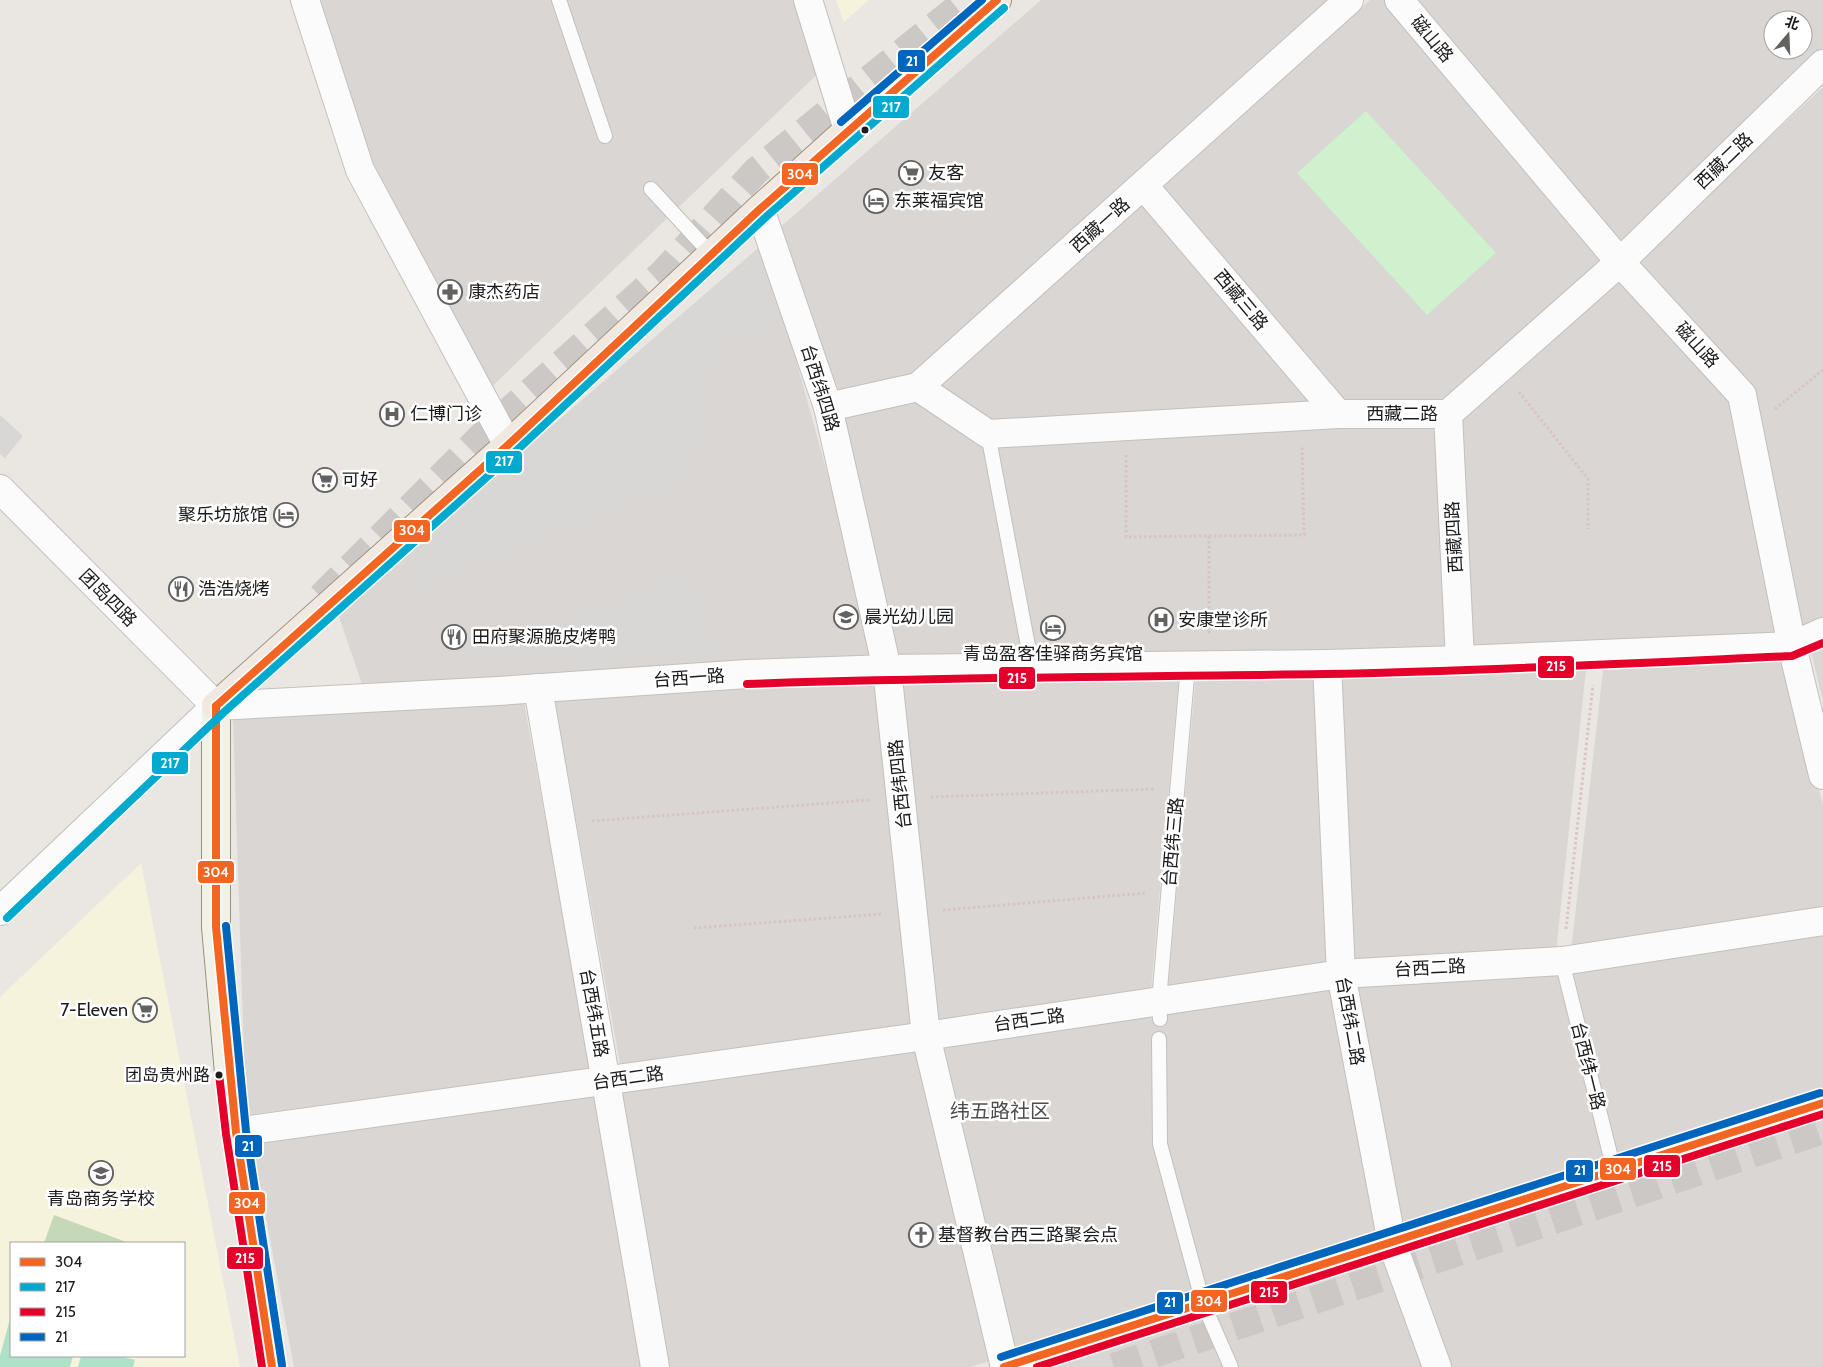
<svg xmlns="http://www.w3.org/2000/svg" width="1823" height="1367" font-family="Cabin,'Noto Sans SC',sans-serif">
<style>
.residential{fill:#d9d6d4;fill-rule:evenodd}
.education{fill:#f6f3dc;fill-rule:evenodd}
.forest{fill:#c6d9b7}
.park{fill:#d0f1cd}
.pitch{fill:#ade2c8}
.parking{fill:#d8d7d5}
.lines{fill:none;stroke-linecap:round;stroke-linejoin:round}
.trunk-tunnel{stroke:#cbc8c5;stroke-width:28;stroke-dasharray:28 14;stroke-linecap:butt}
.service-casing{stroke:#c2c1bf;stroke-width:16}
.minor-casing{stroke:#c2c1bf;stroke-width:30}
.tertiary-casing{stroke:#c2c1bf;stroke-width:30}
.secondary-casing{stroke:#93927c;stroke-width:30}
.primary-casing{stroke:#9f9380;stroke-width:30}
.path{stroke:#d6c5c3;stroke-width:3;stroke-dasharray:2.5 2.5;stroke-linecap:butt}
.service{stroke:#fcfbfb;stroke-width:14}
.minor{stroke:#fcfbfb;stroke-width:28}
.tertiary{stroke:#fcfbfb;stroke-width:28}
.secondary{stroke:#f2f1e8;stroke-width:28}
.primary{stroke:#f0e9e2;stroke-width:28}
.bus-1-casing{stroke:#fff;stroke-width:11}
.bus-2-casing{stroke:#fff;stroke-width:11}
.bus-3-casing{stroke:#fff;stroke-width:11}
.bus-4-casing{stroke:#fff;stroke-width:11}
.bus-1{stroke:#f26522;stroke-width:8}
.bus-2{stroke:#00a9ce;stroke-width:8}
.bus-3{stroke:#e4002b;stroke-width:8}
.bus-4{stroke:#0065bd;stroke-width:8}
.bus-dot{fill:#1b1b1b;stroke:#fff;stroke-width:2}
.labels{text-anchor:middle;stroke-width:5;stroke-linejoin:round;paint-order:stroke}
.bus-label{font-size:17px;fill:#1b1b1b;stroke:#fff;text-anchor:end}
.street-label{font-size:18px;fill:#1b1b1b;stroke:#fff}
.poi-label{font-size:18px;fill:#1b1b1b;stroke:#fff;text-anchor:start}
.quarter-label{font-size:20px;fill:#4e4e4e;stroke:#fff}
.line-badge{stroke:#fff;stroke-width:2}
.badge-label{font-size:14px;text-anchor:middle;font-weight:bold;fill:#fff}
</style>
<rect width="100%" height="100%" fill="#eae7e3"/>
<!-- residential -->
<g class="residential">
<path d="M 305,0 L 808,0 L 829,63 L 482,396 L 360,170 Z"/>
<path d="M 1041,0 L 1330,0 L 913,373 L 833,397 L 778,229 Z"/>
<path d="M 1370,0 L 1823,0 L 1823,48 L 1611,251 L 1742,395 L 1790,637 L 1460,660 L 1445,404 L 989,426 L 931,385 ZM 1773,20 L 1803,20 L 1803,50 L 1773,50 Z"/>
<path d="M 1823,87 L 1823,621 L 1803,629 L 1751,383 L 1638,261 Z"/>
<path d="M 764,243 L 878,658 L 364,690 L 337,611 Z"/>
<path d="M 916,394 L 982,442 L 1023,658 L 895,657 L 839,412 Z"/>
<path d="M 1440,422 L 1451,651 L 1038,658 L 995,438 Z"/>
<path d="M 1823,646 L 1823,702 L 1811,651 Z"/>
<path d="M 1786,652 L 1823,806 L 1823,914 L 1571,951 L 1604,662 Z"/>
<path d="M 1587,660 L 1556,952 L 1349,964 L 1334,672 Z"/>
<path d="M 1320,669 L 1332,968 L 1168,991 L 1196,673 Z"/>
<path d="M 1179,675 L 1151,990 L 938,1023 L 898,677 Z"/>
<path d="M 879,679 L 914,1024 L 620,1064 L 554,698 Z"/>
<path d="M 524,702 L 591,1069 L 246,1115 L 233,720 Z"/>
<path d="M 1823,930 L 1823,1095 L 1399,1233 L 1355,982 Z"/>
<path d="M 1333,985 L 1377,1236 L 1011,1351 L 939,1044 Z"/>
<path d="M 927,1044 L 994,1360 L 970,1367 L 665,1367 L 617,1087 Z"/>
<path d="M 600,1088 L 646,1367 L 294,1367 L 252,1143 Z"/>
<path d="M 1823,1111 L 1823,1367 L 1448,1367 L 1404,1246 Z"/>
<path d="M 1387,1253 L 1428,1367 L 1025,1367 Z"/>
</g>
<!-- education -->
<g class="education">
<path d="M 836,0 L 869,0 L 844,22 Z"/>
<path d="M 141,863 L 240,1367 L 0,1367 L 0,997 ZM 11,1243 L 184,1243 L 184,1356 L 11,1356 Z"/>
</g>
<!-- forest -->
<path class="forest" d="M 54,1215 L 129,1243 L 44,1243 Z"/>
<!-- park -->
<path class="park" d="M 1366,111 L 1496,253 L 1427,315 L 1297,173 Z"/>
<!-- pitch -->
<g class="pitch">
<path d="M 11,1315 L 11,1356 L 73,1356 L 70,1367 L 0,1367 L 0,1356 Z"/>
<path d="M 81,1356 L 120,1356 L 135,1360 L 133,1367 L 78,1367 Z"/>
</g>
<!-- parking -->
<g class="parking">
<path d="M 754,255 L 780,338 L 719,331 L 704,443 L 675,486 L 417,589 L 410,551 Z"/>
<path d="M 0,415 L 23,436 L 5,458 L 0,454 Z"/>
<path d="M 692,571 L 718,656 L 442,664 Z"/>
</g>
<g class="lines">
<!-- trunk-tunnel -->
<g class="trunk-tunnel">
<path d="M 321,597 L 490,428 L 662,274 L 756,171 L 967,0"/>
<path d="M 1114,1367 L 1823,1130"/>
</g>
<defs>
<g id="service">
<path d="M 559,0 L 605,136"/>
<path d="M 651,189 L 712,255"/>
<path d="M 988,434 L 1032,667"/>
<path d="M 1562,961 L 1614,1170"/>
<path d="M 1160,1019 L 1159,1001 L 1188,665"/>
<path d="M 1159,1039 L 1160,1144 L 1203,1303 L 1231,1367"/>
</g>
<g id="minor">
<path d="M 305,0 L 360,170 L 508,445"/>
<path d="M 808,0 L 848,130"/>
<path d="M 1144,186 L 1338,414"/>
<path d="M 760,209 L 828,407 L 887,669 L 926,1036 L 1005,1367"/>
<path d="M 918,387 L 988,434 L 1338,414 L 1448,414 L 1620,262 L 1823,64"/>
<path d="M 828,407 L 918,387 L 1349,0"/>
<path d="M 1448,414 L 1460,660"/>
<path d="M 0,489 L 216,706 L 498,691 L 747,674 L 887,669 L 1327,664 L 1460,660 L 1792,646 L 1823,632"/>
<path d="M 1327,664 L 1341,974 L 1392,1243 L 1437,1367"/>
<path d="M 538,688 L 655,1367"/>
<path d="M 236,1132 L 926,1036 L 1341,974 L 1562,961 L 1823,921"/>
</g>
<g id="tertiary">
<path d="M 1399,0 L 1620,262 L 1742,395 L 1792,646 L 1823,775"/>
<path d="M 0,911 L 216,706"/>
<path d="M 1004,1367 L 1823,1103"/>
</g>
<path id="secondary" d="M 216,706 L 216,927 L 229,1073 L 236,1132 L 272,1367"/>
<path id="primary" d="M 216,706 L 508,445 L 760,209 L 848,130 L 997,0"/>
</defs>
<!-- service casing -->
<use href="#service" class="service-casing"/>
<!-- minor casing -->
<use href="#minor" class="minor-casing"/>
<!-- tertiary casing -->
<use href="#tertiary" class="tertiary-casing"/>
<!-- secondary casing -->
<use href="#secondary" class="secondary-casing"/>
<!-- primary casing -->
<use href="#primary" class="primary-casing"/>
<!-- path -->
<g class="path">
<path d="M 1519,392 L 1588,479 L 1588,529"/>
<path d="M 1775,409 L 1823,370"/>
<path d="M 1126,455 L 1126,537 L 1209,536 L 1209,635"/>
<path d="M 1209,536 L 1304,535 L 1302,447"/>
<path d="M 931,797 L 1155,789"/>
<path d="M 592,821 L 870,800"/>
<path d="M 943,910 L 1146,893"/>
<path d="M 694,928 L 882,914"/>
<path d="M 1566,929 L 1593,685"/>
</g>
<!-- service -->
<use href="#service" class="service"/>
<!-- minor -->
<use href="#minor" class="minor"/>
<!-- tertiary -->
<use href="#tertiary" class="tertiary"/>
<!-- secondary -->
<use href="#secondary" class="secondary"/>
<!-- primary -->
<use href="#primary" class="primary"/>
<defs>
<g id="bus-1">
<path d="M 216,706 L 508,445 L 760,209 L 997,0"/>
<path d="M 216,706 L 216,927 L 236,1132 L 272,1367"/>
<path d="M 1004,1367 L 1823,1103"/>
</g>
<path id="bus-2" d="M 7,918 L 223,713 L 515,452 L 767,216 L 1004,8"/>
<g id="bus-3">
<path d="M 747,684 C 940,677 1133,677 1325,674 C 1481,671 1637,663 1792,656 L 1823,643"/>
<path d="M 219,1074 L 226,1134 L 262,1367"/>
<path d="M 1037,1367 L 1823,1114"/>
</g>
<g id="bus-4">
<path d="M 841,122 L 982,0"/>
<path d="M 226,926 L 246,1131 L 282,1365"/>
<path d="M 1001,1357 L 1820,1093"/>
</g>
</defs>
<!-- bus-1 casing -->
<use href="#bus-1" class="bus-1-casing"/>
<!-- bus-2 casing -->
<use href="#bus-2" class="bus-2-casing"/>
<!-- bus-3 casing -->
<use href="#bus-3" class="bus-3-casing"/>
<!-- bus-4 casing -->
<use href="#bus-4" class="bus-4-casing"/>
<!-- bus-1 -->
<use href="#bus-1" class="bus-1"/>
<!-- bus-2 -->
<use href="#bus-2" class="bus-2"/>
<!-- bus-3 -->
<use href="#bus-3" class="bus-3"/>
<!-- bus-4 -->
<use href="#bus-4" class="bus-4"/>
</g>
<!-- icons -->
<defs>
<symbol id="supermarket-ring" viewBox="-11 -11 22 22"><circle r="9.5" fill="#fff" stroke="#636261" stroke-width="1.5"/><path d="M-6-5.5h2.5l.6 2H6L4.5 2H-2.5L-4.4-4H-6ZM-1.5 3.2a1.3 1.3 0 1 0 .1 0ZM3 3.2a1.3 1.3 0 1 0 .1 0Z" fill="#636261"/></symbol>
<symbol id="hotel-ring" viewBox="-11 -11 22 22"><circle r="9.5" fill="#fff" stroke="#636261" stroke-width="1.5"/><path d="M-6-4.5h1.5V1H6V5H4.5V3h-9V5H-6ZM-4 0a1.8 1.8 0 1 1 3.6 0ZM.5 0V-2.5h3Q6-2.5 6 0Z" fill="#636261"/></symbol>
<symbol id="pharmacy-ring" viewBox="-11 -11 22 22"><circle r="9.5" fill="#fff" stroke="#636261" stroke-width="1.5"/><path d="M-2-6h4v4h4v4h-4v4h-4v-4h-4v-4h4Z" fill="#636261"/></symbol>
<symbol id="hospital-ring" viewBox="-11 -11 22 22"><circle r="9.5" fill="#fff" stroke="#636261" stroke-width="1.5"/><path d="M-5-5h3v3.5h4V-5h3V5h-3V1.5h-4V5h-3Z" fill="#636261"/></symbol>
<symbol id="restaurant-ring" viewBox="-11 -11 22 22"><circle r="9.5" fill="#fff" stroke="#636261" stroke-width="1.5"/><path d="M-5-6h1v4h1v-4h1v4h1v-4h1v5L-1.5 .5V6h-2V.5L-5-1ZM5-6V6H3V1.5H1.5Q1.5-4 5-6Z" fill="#636261"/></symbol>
<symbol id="school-ring" viewBox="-11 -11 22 22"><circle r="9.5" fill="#fff" stroke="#636261" stroke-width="1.5"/><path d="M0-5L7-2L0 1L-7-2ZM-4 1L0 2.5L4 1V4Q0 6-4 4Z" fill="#636261"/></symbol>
<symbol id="church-ring" viewBox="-11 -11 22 22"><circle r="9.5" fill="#fff" stroke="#636261" stroke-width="1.5"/><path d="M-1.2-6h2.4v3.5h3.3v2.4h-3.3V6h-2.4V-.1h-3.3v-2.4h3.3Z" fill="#636261"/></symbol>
</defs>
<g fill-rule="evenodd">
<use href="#supermarket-ring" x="897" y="159" width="28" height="28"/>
<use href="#hotel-ring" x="862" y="187" width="28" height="28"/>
<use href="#pharmacy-ring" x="436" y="278" width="28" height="28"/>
<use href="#hospital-ring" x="378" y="400" width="28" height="28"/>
<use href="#supermarket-ring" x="311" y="466" width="28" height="28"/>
<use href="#hotel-ring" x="272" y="501" width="28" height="28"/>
<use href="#restaurant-ring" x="167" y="575" width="28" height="28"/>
<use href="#school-ring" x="832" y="603" width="28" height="28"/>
<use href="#hospital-ring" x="1147" y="606" width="28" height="28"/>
<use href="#hotel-ring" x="1039" y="614" width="28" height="28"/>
<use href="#restaurant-ring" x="440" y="623" width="28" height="28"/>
<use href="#supermarket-ring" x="131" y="996" width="28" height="28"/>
<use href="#school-ring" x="87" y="1159" width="28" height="28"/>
<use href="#church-ring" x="907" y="1221" width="28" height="28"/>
</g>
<!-- markers -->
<g class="bus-dot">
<circle cx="865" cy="130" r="4.5"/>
<circle cx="219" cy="1075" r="4.5"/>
</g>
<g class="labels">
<!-- bus labels -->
<g class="bus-label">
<text x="210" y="1081">团岛贵州路</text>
</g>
<!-- street labels -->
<g class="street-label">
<text transform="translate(1432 39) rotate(50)" y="6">磁山路</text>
<text transform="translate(1724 161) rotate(-44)" y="6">西藏二路</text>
<text transform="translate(1100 225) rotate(-42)" y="6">西藏一路</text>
<text transform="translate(1241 300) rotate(50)" y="6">西藏三路</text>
<text transform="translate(1697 345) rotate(47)" y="6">磁山路</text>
<text transform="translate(820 388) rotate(73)" y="6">台西纬四路</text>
<text x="1402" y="420">西藏二路</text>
<text transform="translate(1454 537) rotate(-93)" y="6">西藏四路</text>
<text transform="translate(108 598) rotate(45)" y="6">团岛四路</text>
<text transform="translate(689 678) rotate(-4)" y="6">台西一路</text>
<text transform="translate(900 784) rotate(-96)" y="6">台西纬四路</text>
<text transform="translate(1173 842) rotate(-85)" y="6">台西纬三路</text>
<text transform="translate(1430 968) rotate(-3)" y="6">台西二路</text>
<text transform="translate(594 1013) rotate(80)" y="6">台西纬五路</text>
<text transform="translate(1029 1020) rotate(-8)" y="6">台西二路</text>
<text transform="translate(1350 1021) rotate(80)" y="6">台西纬二路</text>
<text transform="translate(1588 1066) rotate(76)" y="6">台西纬一路</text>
<text transform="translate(628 1078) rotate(-8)" y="6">台西二路</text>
</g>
<!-- poi labels -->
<g class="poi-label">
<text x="928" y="179">友客</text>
<text x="894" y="207">东莱福宾馆</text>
<text x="468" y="298">康杰药店</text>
<text x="410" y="420">仁博门诊</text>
<text x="342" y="486">可好</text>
<text x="268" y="521" text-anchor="end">聚乐坊旅馆</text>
<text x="198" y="595">浩浩烧烤</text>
<text x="864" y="623">晨光幼儿园</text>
<text x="1178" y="626">安康堂诊所</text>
<text x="472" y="643">田府聚源脆皮烤鸭</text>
<text x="1053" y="660" text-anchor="middle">青岛盈客佳驿商务宾馆</text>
<text x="128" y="1016" text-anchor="end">7-Eleven</text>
<text x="101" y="1205" text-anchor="middle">青岛商务学校</text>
<text x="938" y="1241">基督教台西三路聚会点</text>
</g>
<!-- quarter labels -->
<g class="quarter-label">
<text x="1000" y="1118">纬五路社区</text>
</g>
</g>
<g class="line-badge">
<rect x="897" y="49" width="29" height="24" rx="5" fill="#0065bd"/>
<rect x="872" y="95" width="38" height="24" rx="5" fill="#00a9ce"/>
<rect x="781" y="162" width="38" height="24" rx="5" fill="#f26522"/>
<rect x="485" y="450" width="38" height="24" rx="5" fill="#00a9ce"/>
<rect x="393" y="519" width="38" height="24" rx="5" fill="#f26522"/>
<rect x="1537" y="655" width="38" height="24" rx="5" fill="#e4002b"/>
<rect x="998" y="666" width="38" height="24" rx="5" fill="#e4002b"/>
<rect x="151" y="751" width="38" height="24" rx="5" fill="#00a9ce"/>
<rect x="197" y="860" width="38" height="24" rx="5" fill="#f26522"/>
<rect x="234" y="1134" width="29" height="24" rx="5" fill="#0065bd"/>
<rect x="1643" y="1154" width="38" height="24" rx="5" fill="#e4002b"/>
<rect x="1599" y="1157" width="38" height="24" rx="5" fill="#f26522"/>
<rect x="1565" y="1159" width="29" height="24" rx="5" fill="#0065bd"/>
<rect x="228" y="1191" width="38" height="24" rx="5" fill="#f26522"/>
<rect x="226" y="1246" width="38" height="24" rx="5" fill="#e4002b"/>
<rect x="1250" y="1280" width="38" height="24" rx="5" fill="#e4002b"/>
<rect x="1190" y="1289" width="38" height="24" rx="5" fill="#f26522"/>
<rect x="1156" y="1291" width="28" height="24" rx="5" fill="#0065bd"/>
</g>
<g class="badge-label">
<text x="912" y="66">21</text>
<text x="891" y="112">217</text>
<text x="800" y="179">304</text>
<text x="504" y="466">217</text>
<text x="412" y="535">304</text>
<text x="1556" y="671">215</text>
<text x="1017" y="683">215</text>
<text x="170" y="768">217</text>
<text x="216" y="877">304</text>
<text x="248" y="1151">21</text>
<text x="1662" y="1171">215</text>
<text x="1618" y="1174">304</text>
<text x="1580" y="1175">21</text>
<text x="247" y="1208">304</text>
<text x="245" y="1263">215</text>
<text x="1269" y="1297">215</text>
<text x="1209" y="1306">304</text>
<text x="1170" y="1307">21</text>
</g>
<!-- legend -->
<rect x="10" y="1242" width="175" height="115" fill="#ffffff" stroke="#a4a4a4"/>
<rect x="20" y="1258" width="25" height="8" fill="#f26522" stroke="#a4a4a4"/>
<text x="55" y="1267" font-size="15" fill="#1b1b1b">304</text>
<rect x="20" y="1283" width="25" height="8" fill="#00a9ce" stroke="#a4a4a4"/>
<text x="55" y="1292" font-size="15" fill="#1b1b1b">217</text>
<rect x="20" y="1308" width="25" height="8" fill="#e4002b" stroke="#a4a4a4"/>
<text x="55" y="1317" font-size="15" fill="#1b1b1b">215</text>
<rect x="20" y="1333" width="25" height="8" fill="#0065bd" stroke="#a4a4a4"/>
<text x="55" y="1342" font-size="15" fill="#1b1b1b">21</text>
<!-- north arrow -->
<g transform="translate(1788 35) rotate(19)"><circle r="24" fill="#ffffff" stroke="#a4a4a4"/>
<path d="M0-4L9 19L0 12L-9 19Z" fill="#636261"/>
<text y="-8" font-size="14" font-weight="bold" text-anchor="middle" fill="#1b1b1b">北</text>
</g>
</svg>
